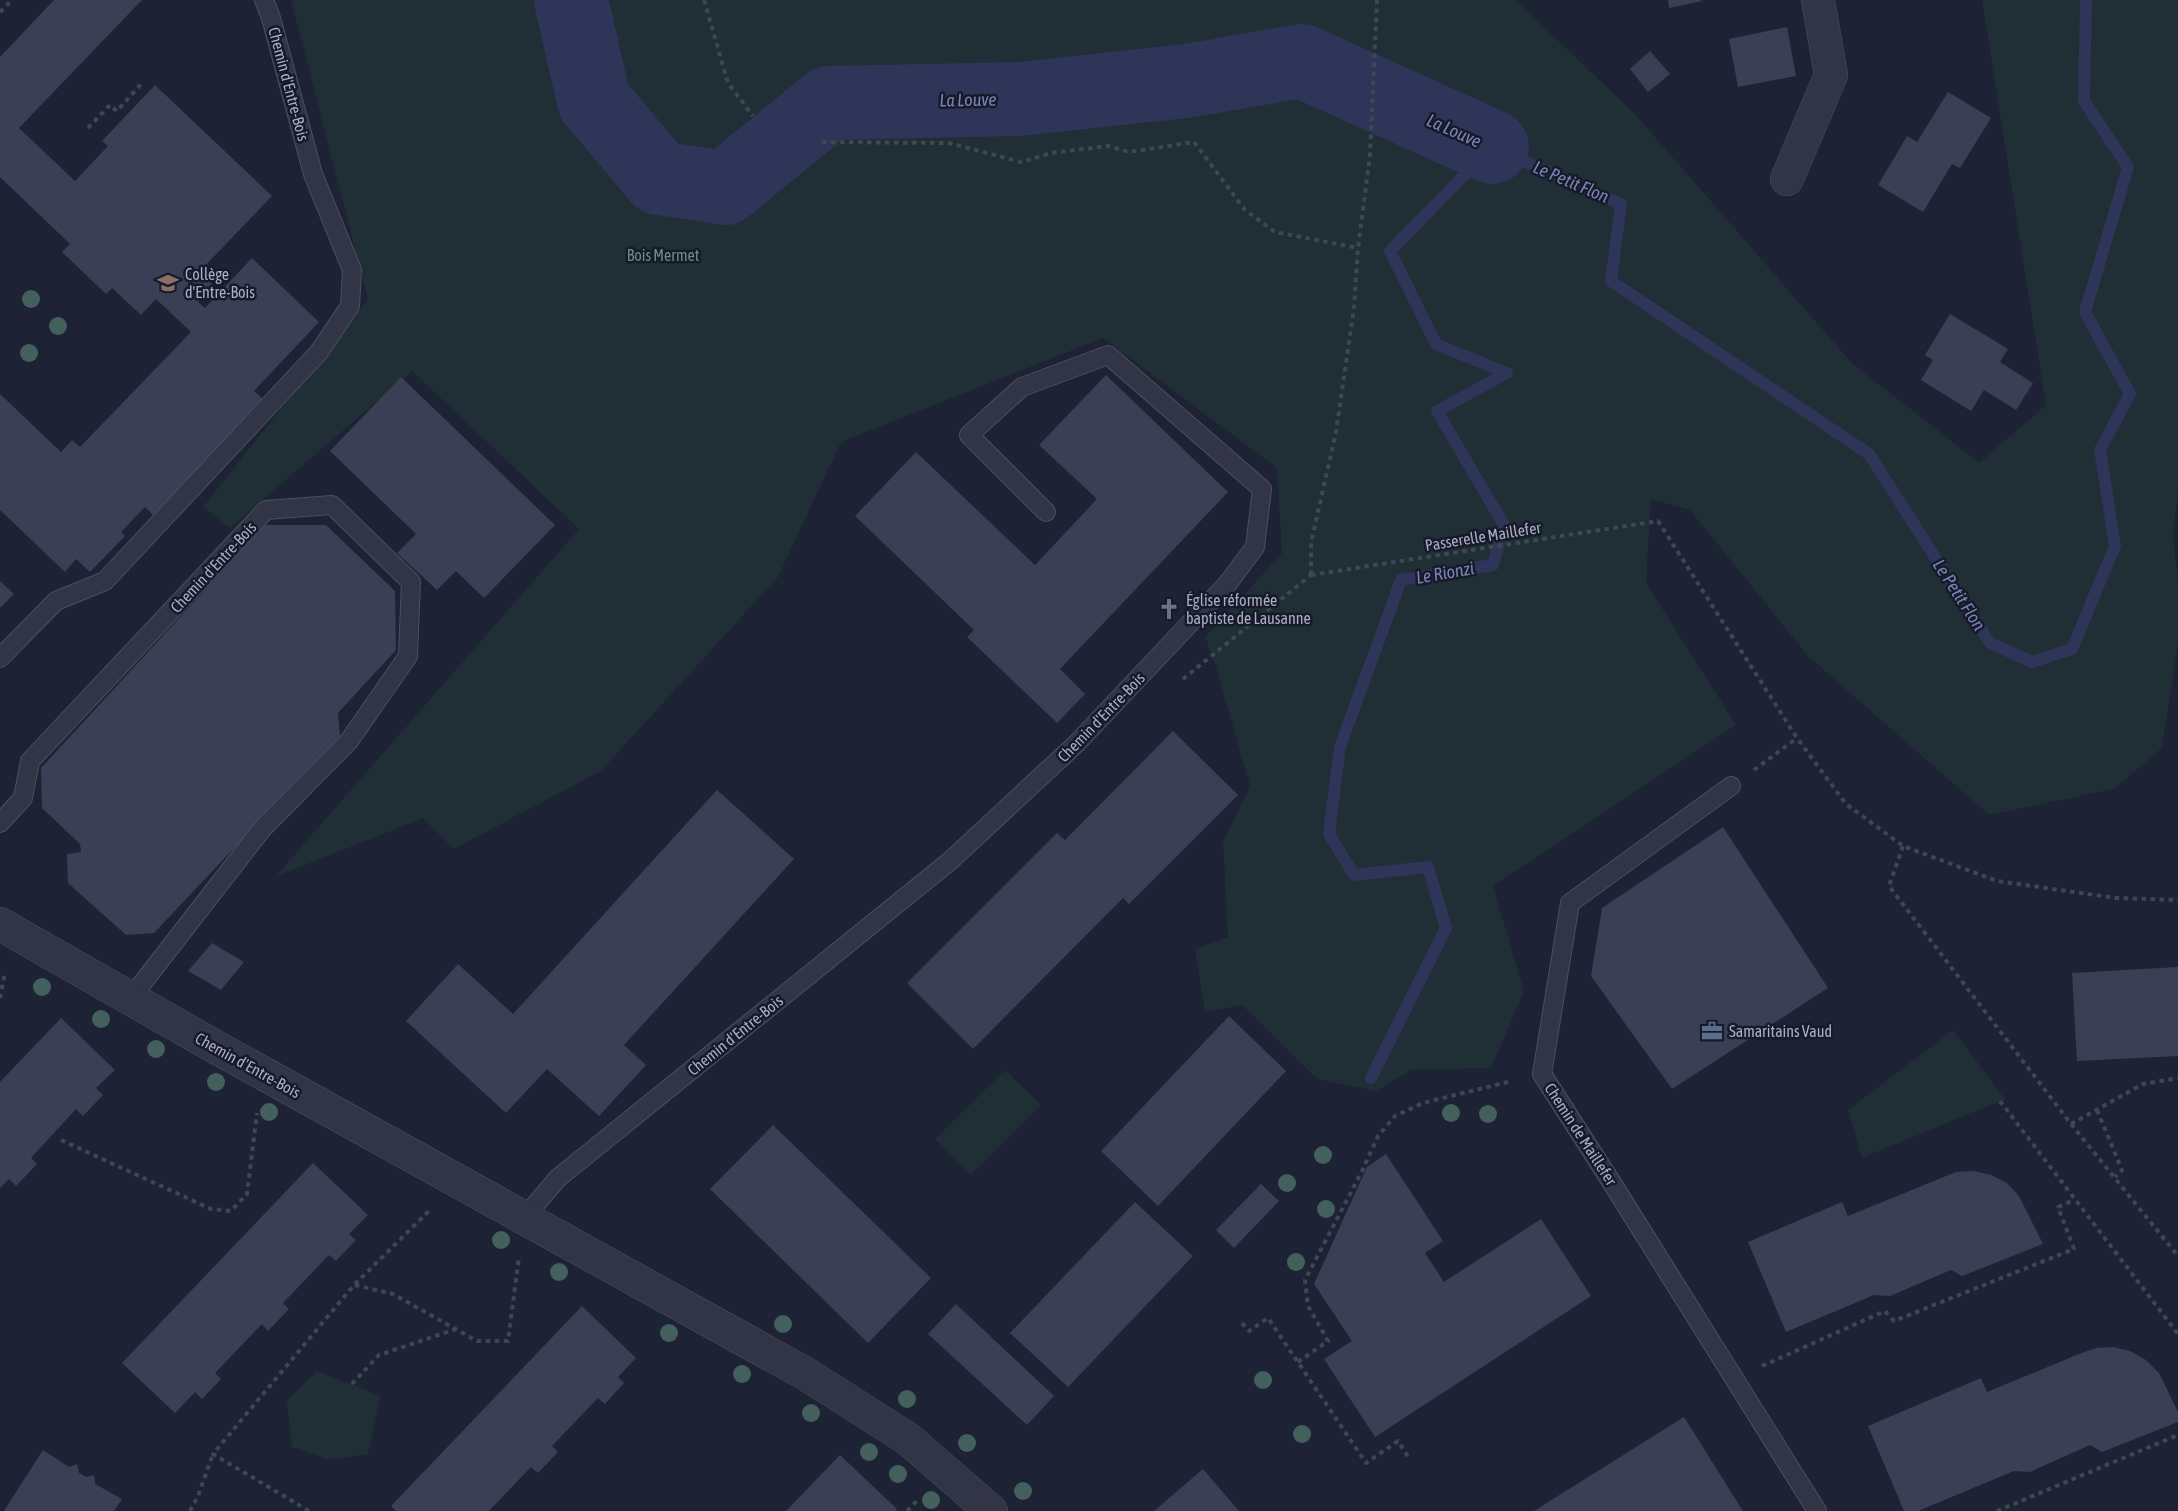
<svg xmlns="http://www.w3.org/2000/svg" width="2178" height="1511" font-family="'Asap Condensed',sans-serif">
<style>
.green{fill:#202e36}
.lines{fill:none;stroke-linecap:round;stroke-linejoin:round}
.stream{stroke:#2e3559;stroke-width:12}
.river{stroke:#2e3559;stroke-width:74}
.building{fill:#3a3f56}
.lane-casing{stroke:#4c4f61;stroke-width:20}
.street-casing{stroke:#4c4f61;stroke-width:34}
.path{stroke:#3b4951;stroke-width:4;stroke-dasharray:4.5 4.5;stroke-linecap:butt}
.lane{stroke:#323546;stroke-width:18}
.street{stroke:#323546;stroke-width:33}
.tree{fill:#44605c}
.labels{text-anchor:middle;stroke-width:5;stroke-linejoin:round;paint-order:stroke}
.street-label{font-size:16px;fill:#abaec3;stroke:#171a2a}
.park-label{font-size:16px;fill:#63937b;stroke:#171a2a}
.poi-label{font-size:16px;fill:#abaec3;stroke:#171a2a;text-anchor:start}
.water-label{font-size:18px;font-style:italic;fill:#7a84b2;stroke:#171a2a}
</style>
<rect width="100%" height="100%" fill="#1e2235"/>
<!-- green -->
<g class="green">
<path d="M 291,0 L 1515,0 L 1633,112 L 1852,363 L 1979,463 L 2046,405 L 1982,0 L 2178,0 L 2178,492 L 2173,535 L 2178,581 L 2178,642 L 2162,748 L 2114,789 L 1989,815 L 1808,656 L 1690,510 L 1651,499 L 1646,583 L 1736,725 L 1493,886 L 1524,991 L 1491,1068 L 1411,1070 L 1376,1091 L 1317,1079 L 1242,1005 L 1205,1012 L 1195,949 L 1228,937 L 1223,842 L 1250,786 L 1216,667 L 1205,637 L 1282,553 L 1277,468 L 1103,338 L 841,442 L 778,577 L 601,771 L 454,849 L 423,818 L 275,877 L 579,529 L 412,371 L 230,528 L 203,507 L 368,299 Z"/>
<path d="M 1953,1030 L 2005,1099 L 1862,1158 L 1848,1110 Z"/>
<path d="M 1005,1070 L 1041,1105 L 971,1175 L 935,1139 Z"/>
<path d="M 317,1371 L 381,1396 L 368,1454 L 329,1460 L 292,1447 L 287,1401 Z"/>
</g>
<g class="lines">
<!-- stream -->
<path class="stream" d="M 1371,1078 L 1446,928 L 1428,867 L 1354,875 L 1329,834 L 1340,747 L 1401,580 L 1493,565 L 1504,525 L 1437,411 L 1507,373 L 1436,344 L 1390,251 L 1492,147 L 1621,204 L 1611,281 L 1869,454 L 1990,643 L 2032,662 L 2072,649 L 2115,546 L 2100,450 L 2130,394 L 2085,312 L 2128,167 L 2084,101 L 2086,0"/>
<!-- river -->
<path class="river" d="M 571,0 L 594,101 L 659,178 L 725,188 L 829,103 L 1020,99 L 1186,81 L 1302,61 L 1492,147"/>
</g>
<!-- building -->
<g class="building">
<path d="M 54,0 L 142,0 L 19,128 L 75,181 L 108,146 L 102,141 L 155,85 L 272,196 L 199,272 L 213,285 L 198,302 L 205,308 L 252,258 L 319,322 L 254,391 L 263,399 L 153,515 L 145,507 L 121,532 L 125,536 L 90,572 L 76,559 L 65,572 L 0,510 L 0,394 L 61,452 L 72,440 L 80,447 L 191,332 L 156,299 L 141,315 L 112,288 L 106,294 L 62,252 L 70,244 L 0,177 L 0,57 Z"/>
<path d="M 1668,0 L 1701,0 L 1702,1 L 1669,8 Z"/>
<path d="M 1787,27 L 1796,76 L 1738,87 L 1729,39 Z"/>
<path d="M 1650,51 L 1670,74 L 1648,92 L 1630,69 Z"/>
<path d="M 1948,92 L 1991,118 L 1960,168 L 1952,164 L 1923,212 L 1878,185 L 1907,136 L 1917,142 Z"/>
<path d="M 1950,314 L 2008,349 L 2000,362 L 2033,383 L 2016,410 L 1984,390 L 1971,411 L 1921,380 L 1933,360 L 1925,355 Z"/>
<path d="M 1106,375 L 1228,492 L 1060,669 L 1085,694 L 1057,723 L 967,637 L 974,630 L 855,516 L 916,452 L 1035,565 L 1097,499 L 1039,445 Z"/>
<path d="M 401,377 L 555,525 L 484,598 L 456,571 L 437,590 L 397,553 L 416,534 L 330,451 Z"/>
<path d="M 265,525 L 326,525 L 395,591 L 396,650 L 338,713 L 340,736 L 154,933 L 126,935 L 68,883 L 67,854 L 81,852 L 80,844 L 42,808 L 41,768 Z"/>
<path d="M 0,581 L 14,594 L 0,608 Z"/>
<path d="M 1173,731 L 1238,795 L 1129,904 L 1123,898 L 973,1049 L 907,983 L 1057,833 L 1065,840 Z"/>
<path d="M 717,790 L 794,859 L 624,1045 L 646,1065 L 599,1116 L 547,1069 L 506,1113 L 406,1021 L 458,964 L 513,1014 Z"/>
<path d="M 1723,827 L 1828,988 L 1672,1089 L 1591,976 L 1602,908 Z"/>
<path d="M 212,943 L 244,962 L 221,990 L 188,971 Z"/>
<path d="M 2178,967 L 2178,1056 L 2077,1061 L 2072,973 Z"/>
<path d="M 1229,1016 L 1286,1071 L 1158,1206 L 1101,1151 Z"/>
<path d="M 61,1018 L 115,1070 L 96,1088 L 103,1095 L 83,1116 L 76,1109 L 31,1158 L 37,1164 L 16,1186 L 9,1179 L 0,1188 L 0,1082 Z"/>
<path d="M 773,1125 L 931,1278 L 868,1343 L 710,1189 Z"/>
<path d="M 1386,1154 L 1443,1241 L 1425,1253 L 1444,1282 L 1541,1219 L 1591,1296 L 1375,1437 L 1324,1359 L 1352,1341 L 1314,1284 L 1367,1167 Z"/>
<path d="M 313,1163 L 368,1215 L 349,1234 L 356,1240 L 336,1261 L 329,1255 L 283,1303 L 289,1309 L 268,1331 L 262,1324 L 215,1373 L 221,1379 L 202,1399 L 195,1392 L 175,1413 L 122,1363 Z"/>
<path d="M 1974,1171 L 1991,1175 L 2007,1183 L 2019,1196 L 2043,1244 L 1962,1276 L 1951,1270 L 1890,1296 L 1874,1295 L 1786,1332 L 1748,1242 L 1842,1202 L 1848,1216 L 1956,1172 Z"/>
<path d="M 1261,1184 L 1279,1201 L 1234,1248 L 1216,1230 Z"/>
<path d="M 1135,1202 L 1193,1256 L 1068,1387 L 1010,1333 Z"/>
<path d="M 956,1304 L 1054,1396 L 1027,1425 L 928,1334 Z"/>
<path d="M 582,1306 L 636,1358 L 618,1377 L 624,1383 L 605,1404 L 598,1398 L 552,1446 L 558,1452 L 538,1473 L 531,1467 L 489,1511 L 396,1511 L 391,1506 Z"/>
<path d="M 2113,1347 L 2130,1351 L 2146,1360 L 2159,1373 L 2178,1412 L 2178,1422 L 2102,1452 L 2090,1445 L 2030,1472 L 2014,1471 L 1918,1511 L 1904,1511 L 1868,1426 L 1981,1378 L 1987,1392 L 2079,1354 L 2096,1348 Z"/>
<path d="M 1684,1417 L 1743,1511 L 1534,1511 Z"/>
<path d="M 43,1450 L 69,1467 L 77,1464 L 79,1473 L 86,1477 L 94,1475 L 95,1484 L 122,1499 L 114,1511 L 4,1511 Z"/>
<path d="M 840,1455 L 897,1509 L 896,1511 L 786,1511 Z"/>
<path d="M 1203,1469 L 1239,1511 L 1154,1511 Z"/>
</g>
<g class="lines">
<defs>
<g id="lane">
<path d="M 0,658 L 56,601 L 105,581 L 319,352 L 350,306 L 352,270 L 313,174 L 271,18 L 264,0"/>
<path d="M 1731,786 L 1570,903 L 1542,1074 L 1612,1183 L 1817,1511"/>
<path d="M 0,823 L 23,798 L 30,761 L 266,510 L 332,505 L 411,582 L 408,656 L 349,741 L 262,829 L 130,999"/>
<path d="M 524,1218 L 558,1178 L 950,861 L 1077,743 L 1228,583 L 1255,547 L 1262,489 L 1108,355 L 1022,387 L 969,435 L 1046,512"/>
</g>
<g id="street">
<path d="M 1787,179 L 1831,75 L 1818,0"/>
<path d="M 0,924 L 212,1045 L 806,1374 L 908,1439 L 991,1511"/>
</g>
</defs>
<!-- lane casing -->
<use href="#lane" class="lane-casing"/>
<!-- street casing -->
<use href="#street" class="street-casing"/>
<!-- path -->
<g class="path">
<path d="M 704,0 L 728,83 L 753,116"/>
<path d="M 0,12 L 12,0"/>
<path d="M 88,128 L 110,105 L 117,111 L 142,83"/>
<path d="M 822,142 L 949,143 L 1021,162 L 1051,153 L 1108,146 L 1129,152 L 1194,142 L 1245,210 L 1275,232 L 1358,248"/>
<path d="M 1311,575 L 1658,521 L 1797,738 L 1846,804 L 1903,846 L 1997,881 L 2116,898 L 2178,900"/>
<path d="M 1311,575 L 1311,543 L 1336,432 L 1354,308 L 1358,248 L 1370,155 L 1377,0"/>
<path d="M 1183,679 L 1311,575"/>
<path d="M 1754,770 L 1797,738"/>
<path d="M 1903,846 L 1889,886 L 2071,1124 L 2178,1256"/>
<path d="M 0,998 L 5,972"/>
<path d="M 2000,1101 L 2178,1334"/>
<path d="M 2097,1110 L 2122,1170 L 2115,1177"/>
<path d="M 2071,1124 L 2143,1084 L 2178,1078"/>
<path d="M 61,1140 L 211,1209 L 231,1211 L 247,1194 L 257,1113"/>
<path d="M 355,1285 L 393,1294 L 477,1341 L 508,1341 L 519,1257"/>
<path d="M 1242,1323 L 1249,1331 L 1268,1318 L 1366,1463 L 1398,1441 L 1409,1458"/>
<path d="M 1298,1362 L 1328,1341 L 1308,1306 L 1305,1280 L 1362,1171 L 1378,1136 L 1395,1116 L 1423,1103 L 1512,1081"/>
<path d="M 1762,1366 L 1885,1311 L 1894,1321 L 2074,1249 L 2058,1207 L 2074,1200"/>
<path d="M 352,1384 L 379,1355 L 456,1329"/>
<path d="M 190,1511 L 198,1496 L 213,1454"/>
<path d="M 309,1511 L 213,1454 L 354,1285 L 431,1209"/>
<path d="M 907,1511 L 919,1499"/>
<path d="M 1997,1511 L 2178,1435"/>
</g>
<!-- lane -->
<use href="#lane" class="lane"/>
<!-- street -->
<use href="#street" class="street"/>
</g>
<!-- trees -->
<g class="tree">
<circle cx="31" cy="299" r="9"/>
<circle cx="58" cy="326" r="9"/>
<circle cx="29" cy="353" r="9"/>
<circle cx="42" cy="987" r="9"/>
<circle cx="101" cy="1019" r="9"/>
<circle cx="156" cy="1049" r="9"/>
<circle cx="216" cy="1082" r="9"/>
<circle cx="269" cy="1112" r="9"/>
<circle cx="1451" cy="1113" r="9"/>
<circle cx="1488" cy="1114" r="9"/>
<circle cx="1323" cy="1155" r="9"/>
<circle cx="1287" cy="1183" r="9"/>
<circle cx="1326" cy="1209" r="9"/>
<circle cx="501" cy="1240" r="9"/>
<circle cx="1296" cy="1262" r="9"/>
<circle cx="559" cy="1272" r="9"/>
<circle cx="783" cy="1324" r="9"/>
<circle cx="669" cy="1333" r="9"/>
<circle cx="742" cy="1374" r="9"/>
<circle cx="1263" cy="1380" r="9"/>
<circle cx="907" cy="1399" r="9"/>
<circle cx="811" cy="1413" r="9"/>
<circle cx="1302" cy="1434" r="9"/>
<circle cx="967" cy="1443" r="9"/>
<circle cx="869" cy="1452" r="9"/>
<circle cx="898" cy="1474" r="9"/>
<circle cx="1023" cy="1491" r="9"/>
<circle cx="931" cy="1500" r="9"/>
</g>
<!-- icons -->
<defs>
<symbol id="school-bare" viewBox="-9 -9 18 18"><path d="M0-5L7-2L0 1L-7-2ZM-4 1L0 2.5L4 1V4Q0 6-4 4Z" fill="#8d6e63" stroke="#171a2a" stroke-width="2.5" paint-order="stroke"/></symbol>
<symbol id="church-bare" viewBox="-9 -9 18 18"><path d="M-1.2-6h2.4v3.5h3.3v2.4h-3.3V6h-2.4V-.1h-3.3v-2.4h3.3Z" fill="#6b7280" stroke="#171a2a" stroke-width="2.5" paint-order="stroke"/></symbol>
<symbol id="office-bare" viewBox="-9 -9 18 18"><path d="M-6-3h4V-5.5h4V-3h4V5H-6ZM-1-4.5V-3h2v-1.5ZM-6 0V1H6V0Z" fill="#5c6f8a" stroke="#171a2a" stroke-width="2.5" paint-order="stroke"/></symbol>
</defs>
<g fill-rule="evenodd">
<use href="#school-bare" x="153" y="268" width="30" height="30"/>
<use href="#church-bare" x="1154" y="594" width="30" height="30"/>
<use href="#office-bare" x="1697" y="1016" width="30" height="30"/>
</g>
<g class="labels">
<!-- street labels -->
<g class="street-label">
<text transform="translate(289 84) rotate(75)" y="6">Chemin d'Entre-Bois</text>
<text transform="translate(1483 536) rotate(-9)" y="6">Passerelle Maillefer</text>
<text transform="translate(213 567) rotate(-47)" y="6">Chemin d'Entre-Bois</text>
<text transform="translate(1101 717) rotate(-46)" y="6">Chemin d'Entre-Bois</text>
<text transform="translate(735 1035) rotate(-39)" y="6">Chemin d'Entre-Bois</text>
<text transform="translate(248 1065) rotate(29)" y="6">Chemin d'Entre-Bois</text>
<text transform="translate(1581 1134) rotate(57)" y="6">Chemin de Maillefer</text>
</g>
<!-- park labels -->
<g class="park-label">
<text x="663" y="261">Bois Mermet</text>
</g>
<!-- poi labels -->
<g class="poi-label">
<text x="185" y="280">Collège<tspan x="185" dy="18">d'Entre-Bois</tspan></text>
<text x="1186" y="606">Église réformée<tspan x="1186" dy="18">baptiste de Lausanne</tspan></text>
<text x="1729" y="1037">Samaritains Vaud</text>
</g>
<!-- water labels -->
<g class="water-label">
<text transform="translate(968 100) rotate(-1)" y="6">La Louve</text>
<text transform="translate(1454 131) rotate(24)" y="6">La Louve</text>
<text transform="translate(1571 182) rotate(23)" y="6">Le Petit Flon</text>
<text transform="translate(1445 573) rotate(-10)" y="6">Le Rionzi</text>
<text transform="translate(1959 595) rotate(57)" y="6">Le Petit Flon</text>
</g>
</g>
</svg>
